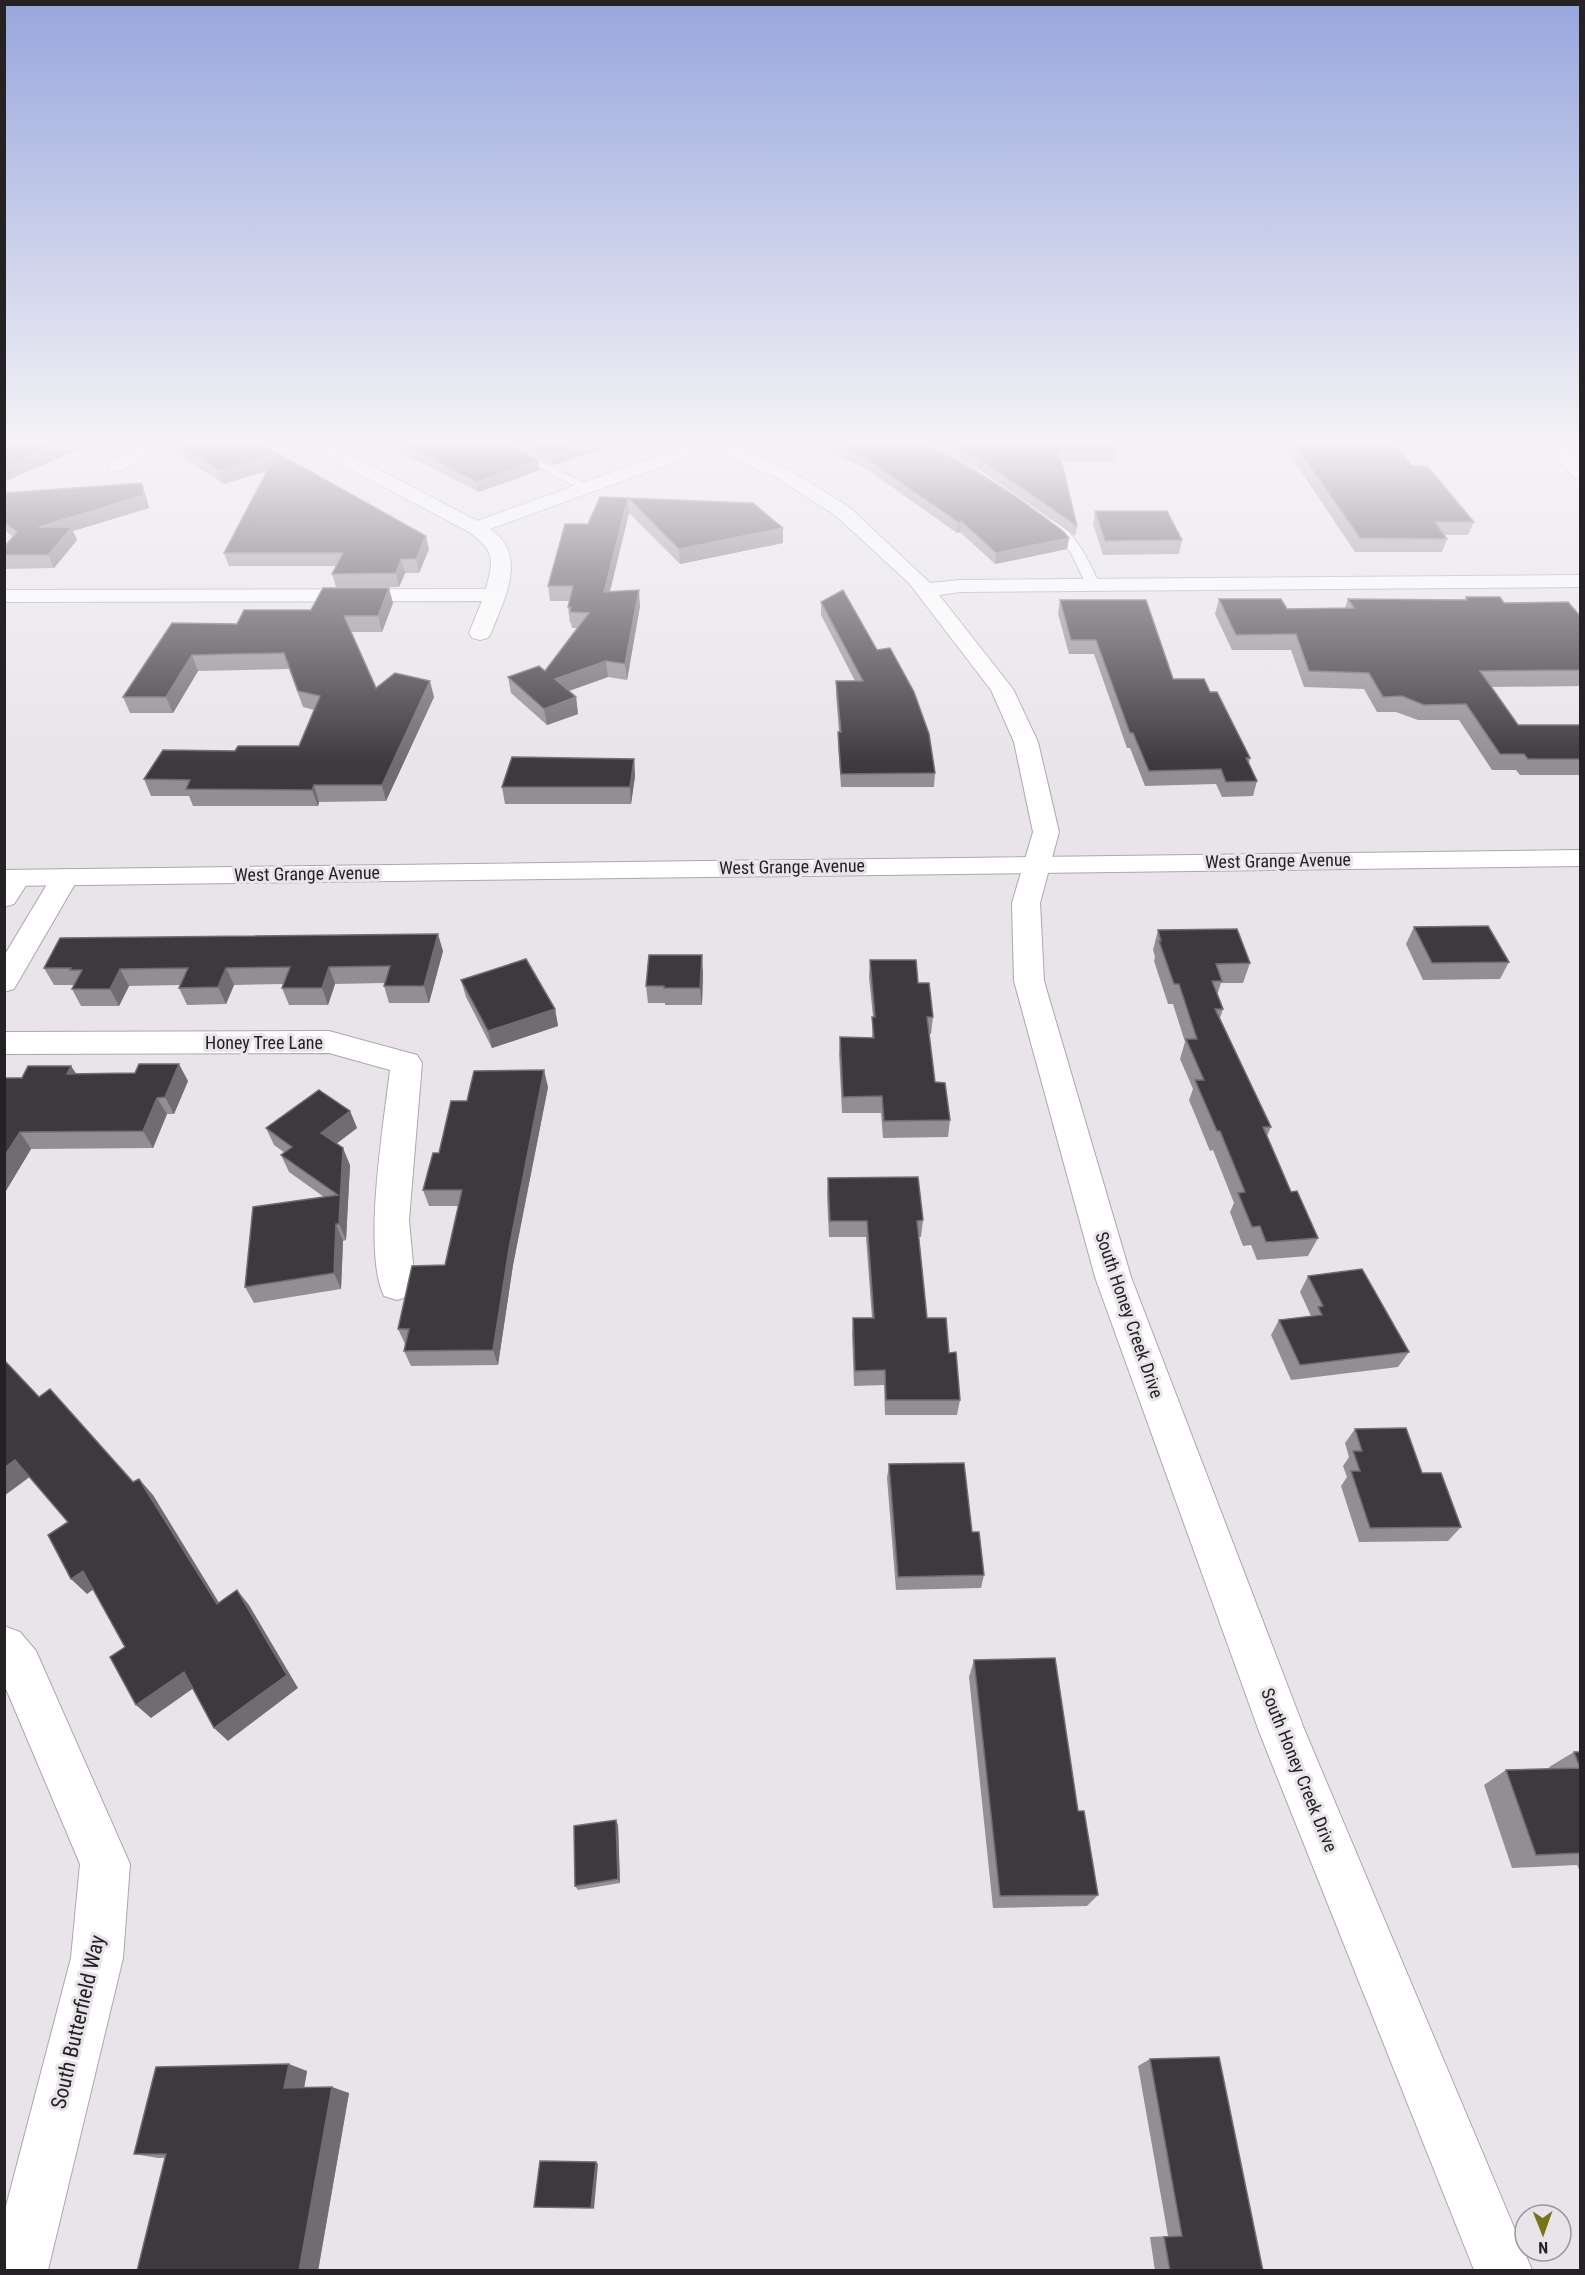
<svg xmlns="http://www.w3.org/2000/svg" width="1585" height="2275" font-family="'Roboto Condensed',sans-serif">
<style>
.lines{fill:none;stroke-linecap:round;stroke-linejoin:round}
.service-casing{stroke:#aca7ae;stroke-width:2}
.minor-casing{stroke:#aca7ae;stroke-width:2}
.tertiary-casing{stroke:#aca7ae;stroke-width:2}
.service{fill:#fff;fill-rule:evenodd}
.minor{fill:#fff;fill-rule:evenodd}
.tertiary{fill:#fff;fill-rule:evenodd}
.wall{fill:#938e94}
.shaded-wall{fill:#716c72}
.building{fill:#3d393f;stroke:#716c72;stroke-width:1.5}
.labels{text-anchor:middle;stroke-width:6;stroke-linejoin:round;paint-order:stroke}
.street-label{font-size:18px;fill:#242224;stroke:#e9e4ea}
.near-street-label{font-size:21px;fill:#242224;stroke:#e9e4ea}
</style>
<rect width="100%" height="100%" fill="#e9e4ea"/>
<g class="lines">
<defs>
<g id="service">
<path d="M 497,446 L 511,446 L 593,488 L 591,490 L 583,490 Z"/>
<path d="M 1047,518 C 1074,526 1089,562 1100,585 L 1098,588 L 1088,588 L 1070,551 L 1041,522 Z"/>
</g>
<g id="minor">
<path d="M 137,446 L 158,446 L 123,470 L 111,470 L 108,466 L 111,462 Z"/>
<path d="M 312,446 L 334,446 L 477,521 L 685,446 L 710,446 L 707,450 L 490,529 C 529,555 504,599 491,633 L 488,638 L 480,640 L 472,638 L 469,633 L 482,601 L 4,602 L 4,590 L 486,589 C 494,557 495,552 469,532 L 315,450 Z"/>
<path d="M 714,446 L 737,446 L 791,471 L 849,507 L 930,583 L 960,580 L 1580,575 L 1580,587 L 960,592 L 939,595 L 1013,689 L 1038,742 L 1059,832 L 1040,903 L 1044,981 L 1131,1277 L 1305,1731 L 1532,2270 L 1474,2270 L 1260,1734 L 1095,1277 L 1014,981 L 1012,903 L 1033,832 L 1014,742 L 991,690 L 909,583 L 835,515 L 779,479 L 717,450 Z"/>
<path d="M 1545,446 L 1564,446 L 1580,463 L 1580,478 L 1574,477 Z"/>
<path d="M 65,869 L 75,871 L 79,877 L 14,989 L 4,992 L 4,956 L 55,871 Z"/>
<path d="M 17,870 L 27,872 L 31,878 L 14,904 L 4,907 L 4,876 L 7,872 Z"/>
<path d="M 329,1031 L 417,1055 L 422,1063 L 409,1220 L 415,1285 L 410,1296 L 397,1300 L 384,1296 C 362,1252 384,1122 390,1070 L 329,1053 L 4,1054 L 4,1032 Z"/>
<path d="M 4,1626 L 20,1632 L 36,1651 L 130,1864 L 123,1958 L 48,2270 L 4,2270 L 4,2214 L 71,1958 L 80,1864 L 4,1684 Z"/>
</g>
<path id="tertiary" d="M 1580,850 L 1580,866 L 4,886 L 4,870 Z"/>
</defs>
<!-- service casing -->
<use href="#service" class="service-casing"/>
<!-- minor casing -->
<use href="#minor" class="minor-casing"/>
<!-- tertiary casing -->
<use href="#tertiary" class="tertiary-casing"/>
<!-- service -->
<use href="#service" class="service"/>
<!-- minor -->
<use href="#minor" class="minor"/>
<!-- tertiary -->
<use href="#tertiary" class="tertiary"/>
</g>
<!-- wall -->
<g class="wall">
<path d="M 164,446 L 265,446 L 429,549 L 419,573 L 405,573 L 399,587 L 336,587 L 332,574 L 336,566 L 229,566 L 224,553 L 267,471 L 224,484 Z"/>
<path d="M 389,446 L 510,446 L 538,460 L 540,470 L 479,492 Z"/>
<path d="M 516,446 L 613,446 L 554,465 Z"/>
<path d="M 819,446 L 931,446 L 1069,538 L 1067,549 L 995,564 L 960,532 L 957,533 L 868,470 Z"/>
<path d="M 934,446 L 1115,446 L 1117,451 L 1115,462 L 1062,461 L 1077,526 L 1075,536 L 980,470 Z"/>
<path d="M 1284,446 L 1396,446 L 1411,465 L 1474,522 L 1468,535 L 1444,535 L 1447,539 L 1442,552 L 1355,552 Z"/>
<path d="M 4,493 L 146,496 L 149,508 L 73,531 L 77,540 L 54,568 L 4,569 L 4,547 L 13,537 L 4,529 Z"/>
<path d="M 600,497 L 753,503 L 783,528 L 783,543 L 680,564 L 629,513 L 610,591 L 640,606 L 627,680 L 608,677 L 569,691 L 576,697 L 578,714 L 547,725 L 511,693 L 508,677 L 545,671 L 577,628 L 572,628 L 571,623 L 570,623 L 568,607 L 569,601 L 550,601 L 548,586 L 588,524 Z"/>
<path d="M 1095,511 L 1182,540 L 1179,554 L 1103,555 L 1093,524 Z"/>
<path d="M 1466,597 L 1504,603 L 1581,617 L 1581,686 L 1491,687 L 1518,725 L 1581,725 L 1581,775 L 1520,775 L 1516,770 L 1492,770 L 1459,720 L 1418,720 L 1396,712 L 1377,712 L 1364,689 L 1304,687 L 1291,650 L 1232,650 L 1215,614 L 1219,599 L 1287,609 L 1345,608 L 1348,599 L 1465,600 Z"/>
<path d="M 1060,600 L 1173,679 L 1210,692 L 1250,758 L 1249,763 L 1257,781 L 1253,796 L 1222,797 L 1216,784 L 1145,786 L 1130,748 L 1127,748 L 1094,654 L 1069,654 L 1058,614 Z"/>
<path d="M 821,602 L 935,773 L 934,787 L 841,787 L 838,745 L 838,732 L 839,732 L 836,694 L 836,681 L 855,681 L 821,615 Z"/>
<path d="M 393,603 L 382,632 L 351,632 L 376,688 L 434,697 L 386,801 L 319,802 L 318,806 L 193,806 L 189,796 L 151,796 L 144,779 L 235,751 L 299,746 L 314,710 L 303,707 L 289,669 L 198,671 L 173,713 L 130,713 L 123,697 L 237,624 L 311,610 Z"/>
<path d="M 634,759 L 635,776 L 631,804 L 505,804 L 502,787 Z"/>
<path d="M 1414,927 L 1509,962 L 1500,979 L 1423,980 L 1406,944 Z"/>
<path d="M 1158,930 L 1250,963 L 1243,983 L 1221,983 L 1217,995 L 1223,1009 L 1220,1018 L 1271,1127 L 1267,1136 L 1291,1192 L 1318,1238 L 1308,1256 L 1257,1260 L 1251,1245 L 1243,1246 L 1230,1212 L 1234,1203 L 1213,1150 L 1210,1151 L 1189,1100 L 1193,1089 L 1180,1059 L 1185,1042 L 1173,1004 L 1168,1004 L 1154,961 L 1155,957 L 1153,950 Z"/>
<path d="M 443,951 L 429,1003 L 389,1003 L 384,986 L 385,983 L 335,984 L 328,1005 L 289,1005 L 282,988 L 284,984 L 234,985 L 226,1004 L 187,1005 L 179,988 L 180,985 L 129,986 L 119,1006 L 81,1006 L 72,989 L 74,985 L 54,985 L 44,968 Z"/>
<path d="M 870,960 L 918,983 L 933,1017 L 931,1034 L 929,1034 L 935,1082 L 950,1120 L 948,1137 L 883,1138 L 881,1113 L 842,1113 L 839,1054 L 840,1037 L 872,1038 L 873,1017 L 869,977 Z"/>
<path d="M 703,972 L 702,1005 L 665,1005 L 665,1003 L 648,1003 L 646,986 Z"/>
<path d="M 461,980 L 555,1009 L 558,1026 L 492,1048 L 466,997 Z"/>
<path d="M 76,1074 L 188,1081 L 174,1114 L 167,1114 L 153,1148 L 31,1149 L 4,1194 L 22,1078 Z"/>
<path d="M 548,1087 L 513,1265 L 498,1365 L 411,1366 L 404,1351 L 406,1344 L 405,1344 L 398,1329 L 445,1265 L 458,1206 L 429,1206 L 423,1190 L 439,1153 L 467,1101 Z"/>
<path d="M 350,1111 L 357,1128 L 336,1144 L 350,1165 L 346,1240 L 343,1241 L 341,1289 L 254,1303 L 245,1287 L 324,1197 L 289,1172 L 281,1155 L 285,1153 L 274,1145 L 266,1128 Z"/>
<path d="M 828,1178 L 923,1220 L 921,1237 L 919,1237 L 927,1318 L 949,1353 L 960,1400 L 957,1415 L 885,1415 L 884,1385 L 854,1386 L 852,1334 L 853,1318 L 872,1318 L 866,1237 L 829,1237 L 827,1195 Z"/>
<path d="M 1308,1276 L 1409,1352 L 1398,1367 L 1291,1380 L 1271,1335 L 1279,1320 L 1311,1316 L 1300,1292 Z"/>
<path d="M 1355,1429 L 1422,1473 L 1461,1527 L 1448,1541 L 1359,1542 L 1341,1486 L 1347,1477 L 1343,1466 L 1349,1457 L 1345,1443 Z"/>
<path d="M 889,1464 L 972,1532 L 984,1575 L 981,1588 L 896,1590 L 887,1478 Z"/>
<path d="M 974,1660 L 1078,1811 L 1098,1895 L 1087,1906 L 993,1908 L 969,1677 Z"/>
<path d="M 1574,1752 L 1581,1752 L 1581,1874 L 1577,1865 L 1512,1868 L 1484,1785 L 1506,1770 L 1550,1769 L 1549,1767 Z"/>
<path d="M 618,1825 L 620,1883 L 578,1890 L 575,1886 Z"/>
<path d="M 1150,2059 L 1263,2271 L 1155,2271 L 1150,2237 L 1168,2236 L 1138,2066 Z"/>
<path d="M 307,2071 L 304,2088 L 349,2093 L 318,2271 L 137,2271 L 165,2158 L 158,2158 L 134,2154 Z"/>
</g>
<!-- shaded-wall -->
<g class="shaded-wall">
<path d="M 53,446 L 86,446 L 4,482 L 4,467 Z"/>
<path d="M 581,446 L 613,446 L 554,465 L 552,455 Z"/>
<path d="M 276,454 L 279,467 L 224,484 L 220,471 Z"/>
<path d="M 538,460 L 540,470 L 479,492 L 477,482 Z"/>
<path d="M 142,483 L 146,496 L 149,508 L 73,531 L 77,540 L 54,568 L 48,555 L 39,527 Z"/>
<path d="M 628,498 L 629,513 L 606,607 L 604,592 Z"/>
<path d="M 961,521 L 960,532 L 957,533 L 958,522 Z"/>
<path d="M 783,528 L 783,543 L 680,564 L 679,549 Z"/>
<path d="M 426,536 L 429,549 L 419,573 L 416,559 Z"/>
<path d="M 1069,538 L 1067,549 L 995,564 L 996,553 Z"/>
<path d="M 401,559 L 405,573 L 399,587 L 396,573 Z"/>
<path d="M 389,588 L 393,603 L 382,632 L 378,616 Z"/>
<path d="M 639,590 L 640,606 L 627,680 L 625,664 Z"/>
<path d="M 192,655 L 198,671 L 173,713 L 166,697 Z"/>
<path d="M 606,661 L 608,677 L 557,695 L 555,679 Z"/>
<path d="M 430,681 L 434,697 L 386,801 L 382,785 Z"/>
<path d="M 576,697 L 578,714 L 547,725 L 544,709 Z"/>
<path d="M 634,759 L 635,776 L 631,804 L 630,787 Z"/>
<path d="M 314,785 L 319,802 L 318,806 L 312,790 Z"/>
<path d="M 438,934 L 443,951 L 429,1003 L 424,986 Z"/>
<path d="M 702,955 L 703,972 L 702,1005 L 700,988 Z"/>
<path d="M 329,967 L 335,984 L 328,1005 L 322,988 Z"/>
<path d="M 226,968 L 234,985 L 226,1004 L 218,987 Z"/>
<path d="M 120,969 L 129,986 L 119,1006 L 110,989 Z"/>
<path d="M 555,1009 L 558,1026 L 492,1048 L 488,1031 Z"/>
<path d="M 179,1064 L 188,1081 L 174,1114 L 165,1097 Z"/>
<path d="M 71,1066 L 82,1082 L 67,1074 Z"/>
<path d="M 544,1070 L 548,1087 L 513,1265 L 498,1365 L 493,1350 L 509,1249 Z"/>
<path d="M 157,1098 L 167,1114 L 153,1148 L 143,1131 Z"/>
<path d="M 350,1111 L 357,1128 L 328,1150 L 321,1133 Z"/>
<path d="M 20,1132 L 31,1149 L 4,1194 L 4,1157 Z"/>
<path d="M 343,1148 L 350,1165 L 346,1240 L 339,1224 Z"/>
<path d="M 336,1224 L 343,1241 L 341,1289 L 334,1273 Z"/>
<path d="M 15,1460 L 31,1476 L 4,1496 L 4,1468 Z"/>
<path d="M 139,1479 L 153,1495 L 229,1619 L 217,1604 Z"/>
<path d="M 83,1571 L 98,1586 L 87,1594 L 71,1579 Z"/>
<path d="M 237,1590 L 249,1605 L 298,1688 L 228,1741 L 214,1728 Z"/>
<path d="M 184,1672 L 198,1685 L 151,1718 L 136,1705 Z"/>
<path d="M 616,1820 L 618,1825 L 620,1883 L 618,1879 Z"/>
<path d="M 289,2064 L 307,2071 L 303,2094 L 284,2088 Z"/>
<path d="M 332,2087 L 349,2093 L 318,2271 L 299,2271 Z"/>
<path d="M 596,2162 L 598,2164 L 594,2209 L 591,2208 Z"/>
</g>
<!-- building -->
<g class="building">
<path d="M 4,446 L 53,446 L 4,467 Z"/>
<path d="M 180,446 L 265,446 L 426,536 L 416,559 L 401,559 L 396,573 L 332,574 L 343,553 L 224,553 L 276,454 L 220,471 Z"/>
<path d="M 407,446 L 510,446 L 538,460 L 477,482 Z"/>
<path d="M 534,446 L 581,446 L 552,455 Z"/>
<path d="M 840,446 L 931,446 L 971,468 L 1018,498 L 1063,531 L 1069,538 L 996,553 L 961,521 L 958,522 L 868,460 Z"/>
<path d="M 954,446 L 1115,446 L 1117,451 L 1059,451 L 1077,526 L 981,460 Z"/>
<path d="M 1296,446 L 1396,446 L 1411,465 L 1428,467 L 1474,522 L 1435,522 L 1447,539 L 1360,538 Z"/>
<path d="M 142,483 L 144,495 L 39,527 L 72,527 L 48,555 L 4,555 L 4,547 L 17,532 L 4,522 L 4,493 Z"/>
<path d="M 600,497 L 753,503 L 783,528 L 679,549 L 628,498 L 604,592 L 639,590 L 625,664 L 606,661 L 555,679 L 576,697 L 544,709 L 508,677 L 539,666 L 545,671 L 589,613 L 570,612 L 571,607 L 568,607 L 573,586 L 548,586 L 565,524 L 588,524 Z"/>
<path d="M 1095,511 L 1167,511 L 1182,540 L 1105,541 Z"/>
<path d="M 323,588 L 389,588 L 378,616 L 344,616 L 376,688 L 395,673 L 430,681 L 382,785 L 314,785 L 312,790 L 186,789 L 190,780 L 144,779 L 163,750 L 235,751 L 238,746 L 299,746 L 320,696 L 298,691 L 284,653 L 192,655 L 166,697 L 123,697 L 172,623 L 237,624 L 244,610 L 311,610 Z"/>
<path d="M 843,590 L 877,650 L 890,648 L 914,692 L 929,734 L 935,773 L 841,774 L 838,732 L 841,732 L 836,681 L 863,681 L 821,602 Z"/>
<path d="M 1466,597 L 1500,597 L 1504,603 L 1568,602 L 1581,617 L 1581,670 L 1480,671 L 1518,725 L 1581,725 L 1581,759 L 1528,759 L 1524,754 L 1500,754 L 1466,704 L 1424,705 L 1402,696 L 1383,697 L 1369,673 L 1309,671 L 1296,634 L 1236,635 L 1219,599 L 1281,599 L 1287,609 L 1354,608 L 1348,599 L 1467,600 Z"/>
<path d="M 1060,600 L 1146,600 L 1173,679 L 1204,679 L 1210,692 L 1217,692 L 1250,758 L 1246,758 L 1257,781 L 1226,782 L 1221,769 L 1149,771 L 1133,733 L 1130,733 L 1096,640 L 1071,640 Z"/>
<path d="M 512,757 L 634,759 L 630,787 L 502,787 Z"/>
<path d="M 1488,926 L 1509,962 L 1432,963 L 1414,927 Z"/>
<path d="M 1237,929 L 1250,963 L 1216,964 L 1222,981 L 1212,981 L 1223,1009 L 1215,1009 L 1271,1127 L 1263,1127 L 1291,1192 L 1297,1191 L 1318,1238 L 1266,1242 L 1260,1226 L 1252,1227 L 1238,1193 L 1245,1192 L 1220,1131 L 1217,1131 L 1195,1080 L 1204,1080 L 1186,1039 L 1197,1039 L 1179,984 L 1174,984 L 1159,941 L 1161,941 L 1158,930 Z"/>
<path d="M 438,934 L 424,986 L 384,986 L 390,966 L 329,967 L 322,988 L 282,988 L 290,967 L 226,968 L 218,987 L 179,988 L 188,968 L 120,969 L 110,989 L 72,989 L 82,970 L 70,970 L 71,968 L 44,968 L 60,938 Z"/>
<path d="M 649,955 L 702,955 L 700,988 L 664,988 L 664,986 L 646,986 Z"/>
<path d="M 526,959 L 555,1009 L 488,1031 L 461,980 Z"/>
<path d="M 870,960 L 916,960 L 918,983 L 929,983 L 933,1017 L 927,1017 L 935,1082 L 945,1083 L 950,1120 L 884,1121 L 882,1096 L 843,1097 L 840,1037 L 874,1038 L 872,1017 L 875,1017 Z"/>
<path d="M 139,1064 L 179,1064 L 165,1097 L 157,1098 L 143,1131 L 20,1132 L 4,1157 L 4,1078 L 22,1078 L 28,1066 L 71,1066 L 67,1074 L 135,1073 Z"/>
<path d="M 544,1070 L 509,1249 L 493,1350 L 404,1351 L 409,1329 L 398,1329 L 412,1266 L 445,1265 L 462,1190 L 423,1190 L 433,1153 L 439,1153 L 451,1101 L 467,1101 L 474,1071 Z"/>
<path d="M 319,1090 L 350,1111 L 321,1133 L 343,1148 L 339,1224 L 336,1224 L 334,1273 L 245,1287 L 253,1207 L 338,1195 L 281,1155 L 292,1147 L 266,1128 Z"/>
<path d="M 918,1177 L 923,1220 L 917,1221 L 927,1318 L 946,1318 L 949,1353 L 956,1352 L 960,1400 L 886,1400 L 885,1370 L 855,1371 L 853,1318 L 874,1318 L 867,1221 L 830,1221 L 828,1178 Z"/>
<path d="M 1362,1269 L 1409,1352 L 1300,1365 L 1279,1320 L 1322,1315 L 1318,1307 L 1323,1306 L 1308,1276 Z"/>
<path d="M 4,1360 L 39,1397 L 50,1389 L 133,1482 L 139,1479 L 217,1604 L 237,1590 L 287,1675 L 214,1728 L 184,1672 L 136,1705 L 110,1657 L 125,1647 L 83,1571 L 71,1579 L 48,1535 L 68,1522 L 15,1460 L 4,1468 Z"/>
<path d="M 1406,1428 L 1422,1473 L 1441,1473 L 1461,1527 L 1370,1528 L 1351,1471 L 1360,1471 L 1353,1451 L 1362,1451 L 1355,1429 Z"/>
<path d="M 964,1463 L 972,1532 L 979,1532 L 984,1575 L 898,1577 L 889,1464 Z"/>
<path d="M 1055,1658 L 1078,1811 L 1084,1811 L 1098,1895 L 1000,1896 L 974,1660 Z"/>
<path d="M 1574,1752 L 1581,1752 L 1581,1853 L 1536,1855 L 1506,1770 L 1580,1768 Z"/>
<path d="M 616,1820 L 618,1879 L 575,1886 L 574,1826 Z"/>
<path d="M 1219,2057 L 1263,2271 L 1170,2271 L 1164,2237 L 1182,2236 L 1150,2059 Z"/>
<path d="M 289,2064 L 284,2088 L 332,2087 L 299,2271 L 137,2271 L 166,2154 L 134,2154 L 156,2067 Z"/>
<path d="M 540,2161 L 596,2162 L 591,2208 L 534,2207 Z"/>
</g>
<!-- sky -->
<linearGradient id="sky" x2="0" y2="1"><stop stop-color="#97a6dd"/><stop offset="0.58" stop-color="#f5f3f6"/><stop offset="1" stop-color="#f5f3f6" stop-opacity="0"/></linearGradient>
<rect width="1585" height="764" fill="url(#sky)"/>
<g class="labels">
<!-- street labels -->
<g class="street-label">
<text transform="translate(1278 861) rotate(-1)" y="6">West Grange Avenue</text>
<text transform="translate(792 867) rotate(-1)" y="6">West Grange Avenue</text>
<text transform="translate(307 874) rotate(-1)" y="6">West Grange Avenue</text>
<text x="264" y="1049">Honey Tree Lane</text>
<text transform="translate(1129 1315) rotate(71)" y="6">South Honey Creek Drive</text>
<text transform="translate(1299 1770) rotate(68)" y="6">South Honey Creek Drive</text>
</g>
<!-- near-street labels -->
<g class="near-street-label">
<text transform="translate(78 2022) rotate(-77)" y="7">South Butterfield Way</text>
</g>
</g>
<!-- border -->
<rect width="1585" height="2275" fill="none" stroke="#242224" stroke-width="12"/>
<!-- north arrow -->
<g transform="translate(1543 2233) rotate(179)"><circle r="28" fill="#e9e4ea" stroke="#9a969b" stroke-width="1.5"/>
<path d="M0-4.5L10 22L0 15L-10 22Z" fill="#767418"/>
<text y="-9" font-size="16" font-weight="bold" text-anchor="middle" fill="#242224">N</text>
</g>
</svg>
